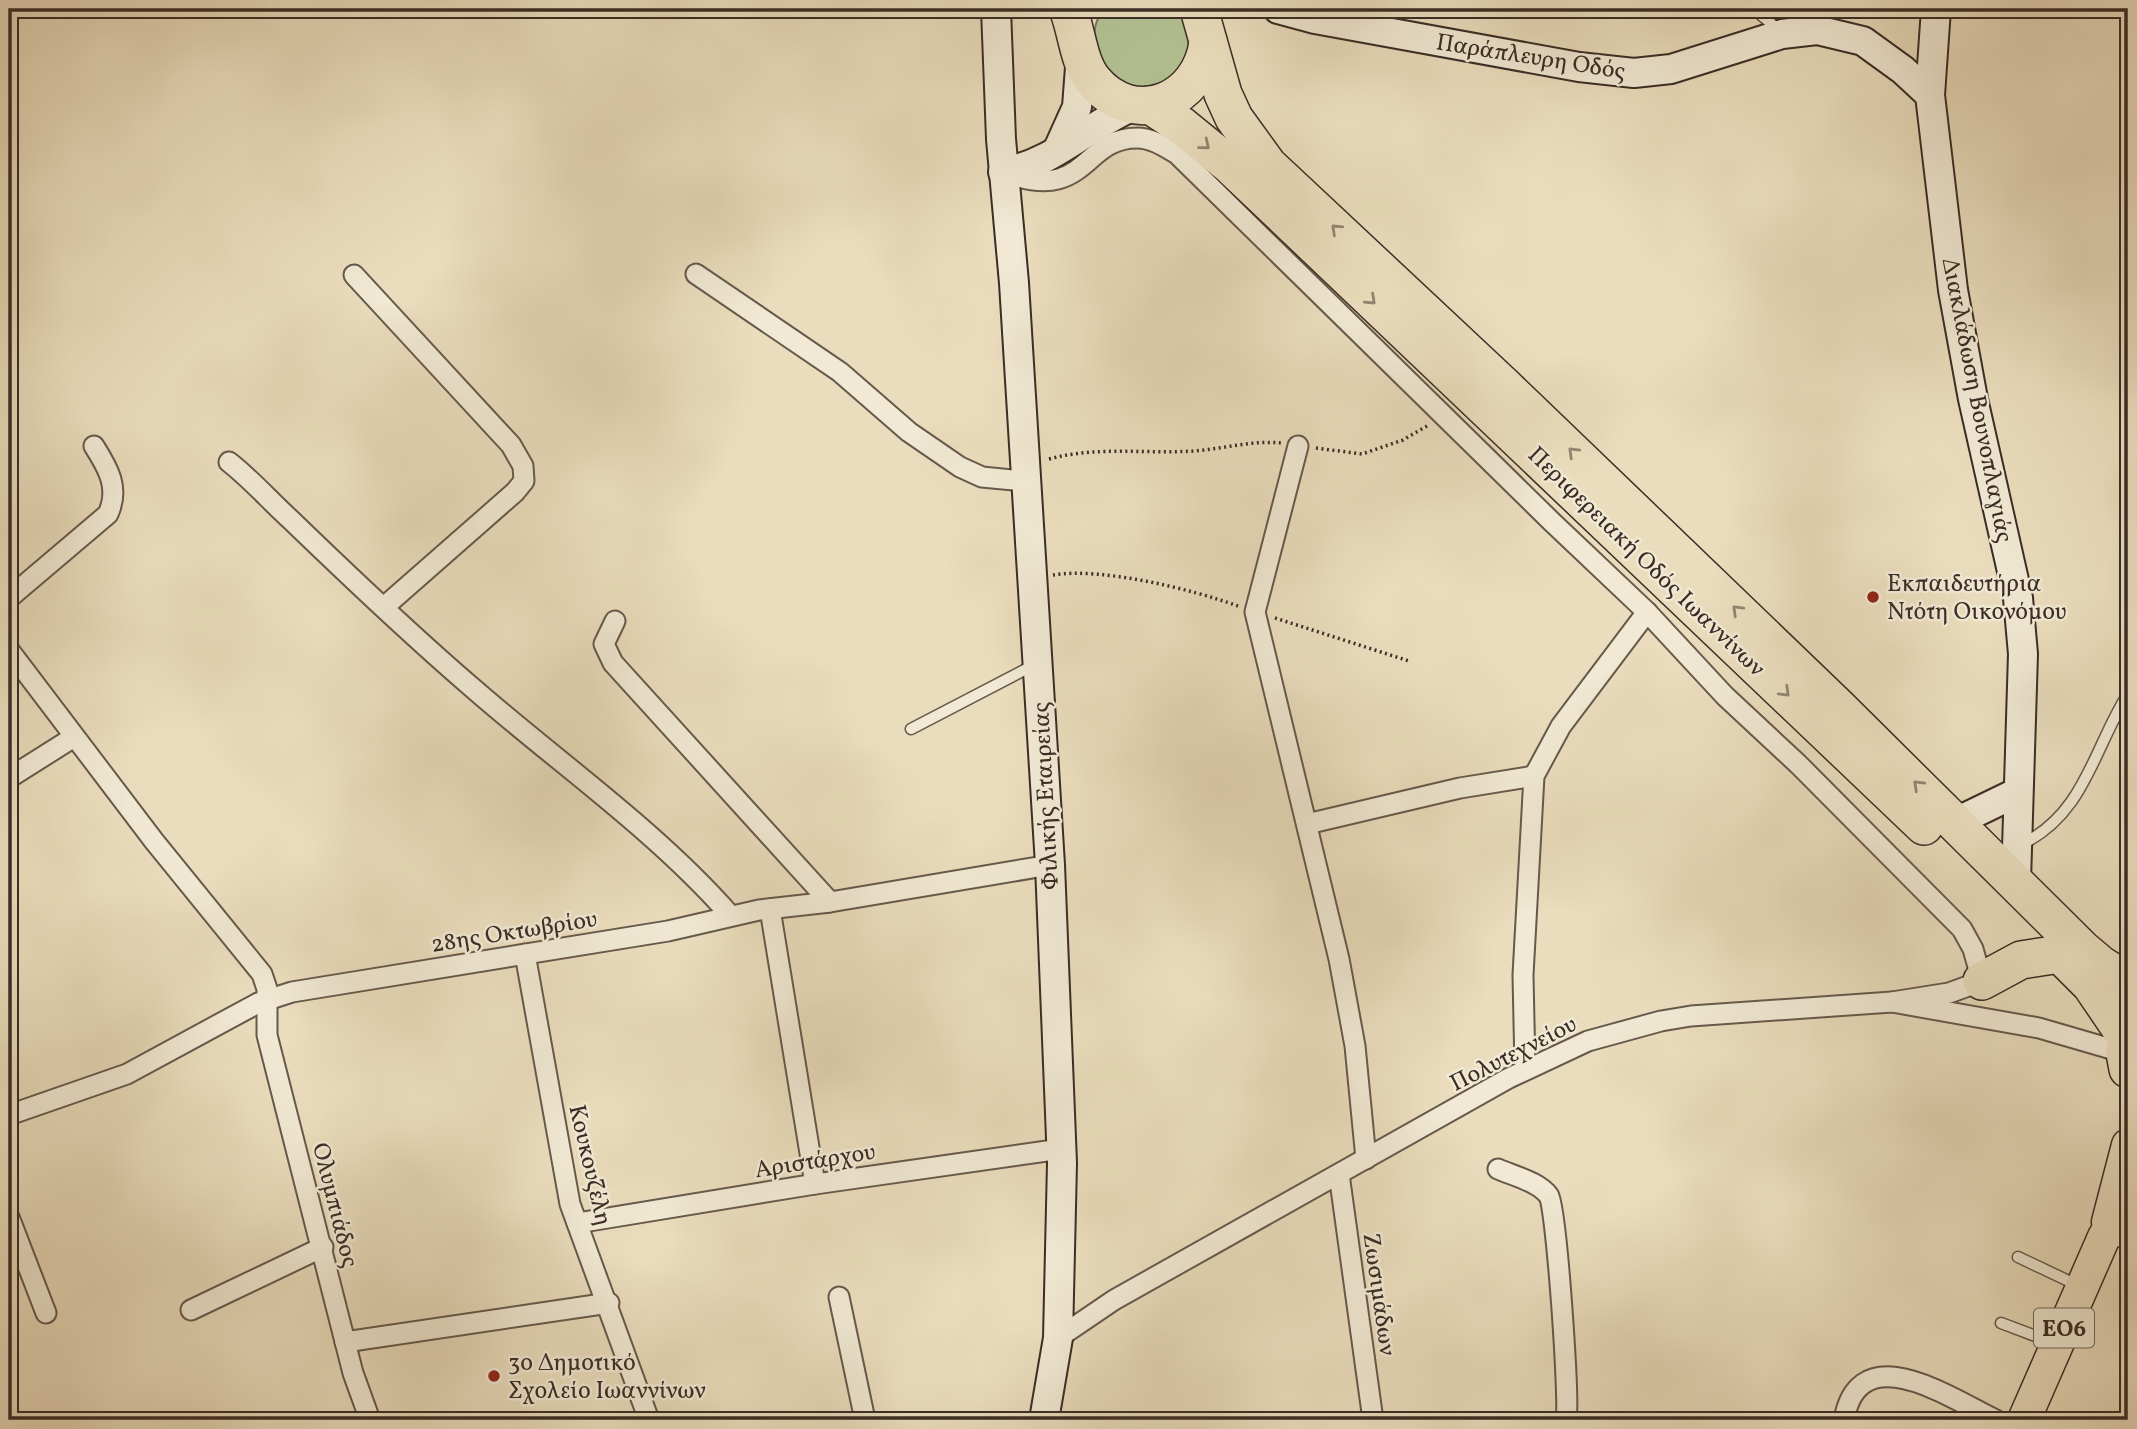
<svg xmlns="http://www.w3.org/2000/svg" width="2137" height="1429" font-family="Vollkorn,serif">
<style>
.green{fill:#b3c294;stroke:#76785d;stroke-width:2}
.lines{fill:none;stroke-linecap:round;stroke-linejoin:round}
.lane-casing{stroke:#66594c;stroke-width:13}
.street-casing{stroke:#66594c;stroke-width:23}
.secondary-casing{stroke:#3a2d26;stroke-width:32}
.primary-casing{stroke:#3a2d26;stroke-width:35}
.highway-casing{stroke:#3a2d26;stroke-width:40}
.path{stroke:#3a2d26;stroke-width:3.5;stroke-dasharray:2 3.5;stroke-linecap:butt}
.lane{stroke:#f1e9d4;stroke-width:10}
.street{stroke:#f1e9d4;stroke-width:19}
.secondary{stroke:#f1e9d4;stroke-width:28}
.primary{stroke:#eaddbd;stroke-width:32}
.highway{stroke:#eaddbd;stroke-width:37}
.oneway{stroke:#928572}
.poi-dot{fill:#8f2418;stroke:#f1e9d4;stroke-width:2.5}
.labels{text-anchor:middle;stroke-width:5;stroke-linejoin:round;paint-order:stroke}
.shield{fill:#f1e9d4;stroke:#71655a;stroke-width:2}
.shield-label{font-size:23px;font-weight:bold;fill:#3a2d26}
.street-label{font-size:24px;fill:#3a2d26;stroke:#f1e9d4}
.poi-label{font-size:24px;fill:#3a2d26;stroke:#f1e9d4;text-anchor:start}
</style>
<rect width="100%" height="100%" fill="#eaddbd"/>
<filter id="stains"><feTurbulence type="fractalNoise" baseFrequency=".00286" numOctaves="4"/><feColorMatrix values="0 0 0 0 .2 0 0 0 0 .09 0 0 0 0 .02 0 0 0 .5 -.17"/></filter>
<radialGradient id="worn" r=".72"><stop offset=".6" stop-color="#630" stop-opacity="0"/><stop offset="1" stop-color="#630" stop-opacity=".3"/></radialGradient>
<!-- green -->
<path class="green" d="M 1103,9 L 1188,9 L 1197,53 L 1152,94 L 1106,76 C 1096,51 1087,33 1103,9 Z"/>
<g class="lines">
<defs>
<g id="lane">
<path d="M 1754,9 L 1780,31"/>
<path d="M 911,729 L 1034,665"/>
<path d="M 2022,844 C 2085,814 2094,747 2128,694"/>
<path d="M 2108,1238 L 2128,1244"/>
<path d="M 2018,1257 L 2077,1285"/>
<path d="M 2001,1323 L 2054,1343"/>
</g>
<g id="street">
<path d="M 1003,172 C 1088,204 1081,138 1137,138 C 1152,138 1165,147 1177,154 L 1552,522 L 1647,612 L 1725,696 L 1798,764 L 1962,929 L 1973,949 L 1982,981 L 1949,993 L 1892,1002"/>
<path d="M 696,274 L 840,372 L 909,432 L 960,467 L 982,477 L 1024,481"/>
<path d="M 354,275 L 511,445 L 523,466 L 524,481 L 515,492 L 384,607"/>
<path d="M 1298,446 L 1255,612 L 1339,959 L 1355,1046 L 1366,1159"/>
<path d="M 229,462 C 252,480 270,501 291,520 C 351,578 412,636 475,690 C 560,764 655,830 730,915"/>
<path d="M 9,598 L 108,514 C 120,488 108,468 94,446"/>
<path d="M 615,621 L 604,644 L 613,663 L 830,902"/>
<path d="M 9,650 L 154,841 L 262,974 L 267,989 L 267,1035 L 353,1373 L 370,1420"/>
<path d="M 9,778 L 74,737"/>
<path d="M 1307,824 L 1460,788 L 1534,776"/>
<path d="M 770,909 L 815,1184"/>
<path d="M 525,954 L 570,1204 L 649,1420"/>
<path d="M 1525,1069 L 1523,975 L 1534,776 L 1561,726 L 1647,612"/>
<path d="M 9,1115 L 127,1074 L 258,1003 L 292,992 L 668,931 L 759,910 L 830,902 L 1050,865"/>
<path d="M 1498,1169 C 1514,1176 1539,1182 1549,1196 C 1556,1205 1570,1401 1566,1420"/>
<path d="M 1339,1174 L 1373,1420"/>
<path d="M 9,1217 L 46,1313"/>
<path d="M 577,1223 L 815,1184 L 1061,1149"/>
<path d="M 839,1297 L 865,1420"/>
<path d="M 191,1310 L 323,1247"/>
<path d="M 1058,1338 L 1114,1300 L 1509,1078 L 1588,1041 L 1661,1021 L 1691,1016 L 1892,1002 L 2039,1028 L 2125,1053"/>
<path d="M 345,1342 L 609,1303"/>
<path d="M 1844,1420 C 1859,1335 1950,1398 1996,1420"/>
</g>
<g id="secondary">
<path d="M 996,9 L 1001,139 L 1014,283 L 1050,865 L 1062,1163 L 1058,1338 L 1044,1420"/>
<path d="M 1278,9 L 1315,19 L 1579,67 L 1634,73 L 1671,69 L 1782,34 L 1817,30 L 1863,41 L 1903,70 L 1930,95"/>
<path d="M 1936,9 L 1930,95 L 1953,290 L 1973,399 L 2018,598 L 2023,654 L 2016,881"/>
<path d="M 1058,149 L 1077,107 L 1081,54"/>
<path d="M 1003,172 C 1054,164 1089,124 1136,105"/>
<path d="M 1956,822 L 2018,792"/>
</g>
<g id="primary">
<path d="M 2108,1222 L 2128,1145"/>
<path d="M 2024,1420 L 2104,1237 L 2128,1201"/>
</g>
<g id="highway">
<path d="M 1068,9 C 1077,31 1078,61 1093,80 C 1134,130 1201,101 1208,42"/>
<path d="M 1199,9 L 1223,94 L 1234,118 L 1268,165 L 1502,384 L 1838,707 L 2082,949 L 2101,965 L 2128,982"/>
<path d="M 1150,105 L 1182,126 L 1231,166 L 1924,826"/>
<path d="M 2066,960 L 2091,985 L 2125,1035"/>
<path d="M 1982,981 L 2021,960 L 2060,954"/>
<path d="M 2128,1027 L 2125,1053 L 2128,1069"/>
</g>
</defs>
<!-- lane casing -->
<use href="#lane" class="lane-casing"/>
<!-- street casing -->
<use href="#street" class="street-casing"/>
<!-- secondary casing -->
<use href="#secondary" class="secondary-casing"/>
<!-- primary casing -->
<use href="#primary" class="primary-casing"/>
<!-- highway casing -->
<use href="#highway" class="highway-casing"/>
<!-- path -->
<g class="path">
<path d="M 1316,448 L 1362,454 L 1403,440 L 1427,426"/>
<path d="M 1049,459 C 1097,446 1145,454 1194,451 C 1223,449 1252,440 1281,443"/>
<path d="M 1053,575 C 1101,567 1191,589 1238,606"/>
<path d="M 1275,618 L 1409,661"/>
</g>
<!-- lane -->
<use href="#lane" class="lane"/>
<!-- street -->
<use href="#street" class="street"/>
<!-- secondary -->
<use href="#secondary" class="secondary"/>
<!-- primary -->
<use href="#primary" class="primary"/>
<!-- highway -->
<use href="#highway" class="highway"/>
</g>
<!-- one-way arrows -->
<defs><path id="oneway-chevron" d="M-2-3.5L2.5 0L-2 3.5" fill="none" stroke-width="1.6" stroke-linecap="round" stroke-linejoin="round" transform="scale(1.75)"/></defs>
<g class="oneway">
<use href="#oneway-chevron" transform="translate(1205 145) rotate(39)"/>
<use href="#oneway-chevron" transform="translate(1336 229) rotate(-137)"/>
<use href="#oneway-chevron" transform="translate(1371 300) rotate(43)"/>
<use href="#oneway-chevron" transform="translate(1573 452) rotate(-136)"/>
<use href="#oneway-chevron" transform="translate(1737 610) rotate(-136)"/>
<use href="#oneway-chevron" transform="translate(1785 692) rotate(44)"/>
<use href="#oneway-chevron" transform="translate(1918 785) rotate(-136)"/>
</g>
<!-- markers -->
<g class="poi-dot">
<circle cx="1873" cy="597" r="7"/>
<circle cx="494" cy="1376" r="7"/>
</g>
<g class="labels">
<!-- shield labels -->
<rect class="shield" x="2034" y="1308.5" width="60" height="39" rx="5"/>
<g class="shield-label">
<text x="2064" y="1336">ΕΟ6</text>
</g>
<!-- street labels -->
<g class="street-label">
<text transform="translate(1531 56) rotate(9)" y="8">Παράπλευρη Οδός</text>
<text transform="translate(1978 400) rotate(79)" y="8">Διακλάδωση Βουνοπλαγιάς</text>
<text transform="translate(1647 561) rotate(44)" y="8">Περιφερειακή Οδός Ιωαννίνων</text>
<text transform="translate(1045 796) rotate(-93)" y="8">Φιλικής Εταιρείας</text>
<text transform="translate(514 931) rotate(-9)" y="8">28ης Οκτωβρίου</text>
<text transform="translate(1513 1053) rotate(-27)" y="8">Πολυτεχνείου</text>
<text transform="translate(815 1160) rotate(-9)" y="8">Αριστάρχου</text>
<text transform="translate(591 1165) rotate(77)" y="8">Κουκουζέλη</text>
<text transform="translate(336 1205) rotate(76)" y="8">Ολυμπιάδος</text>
<text transform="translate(1380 1294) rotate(82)" y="8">Ζωσιμάδων</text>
</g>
<!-- poi labels -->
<g class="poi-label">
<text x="1887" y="591">Εκπαιδευτήρια<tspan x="1887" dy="28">Ντότη Οικονόμου</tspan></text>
<text x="508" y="1370">3ο Δημοτικό<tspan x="508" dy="28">Σχολείο Ιωαννίνων</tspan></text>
</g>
</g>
<!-- margin -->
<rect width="2137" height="1429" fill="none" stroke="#eaddbd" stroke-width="35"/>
<rect x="10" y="10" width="2116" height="1408" fill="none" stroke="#3a2d26" stroke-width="3.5"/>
<rect x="18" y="18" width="2102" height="1394" fill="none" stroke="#3a2d26" stroke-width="2"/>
<rect width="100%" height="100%" filter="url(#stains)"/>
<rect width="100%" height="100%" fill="url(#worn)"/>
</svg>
